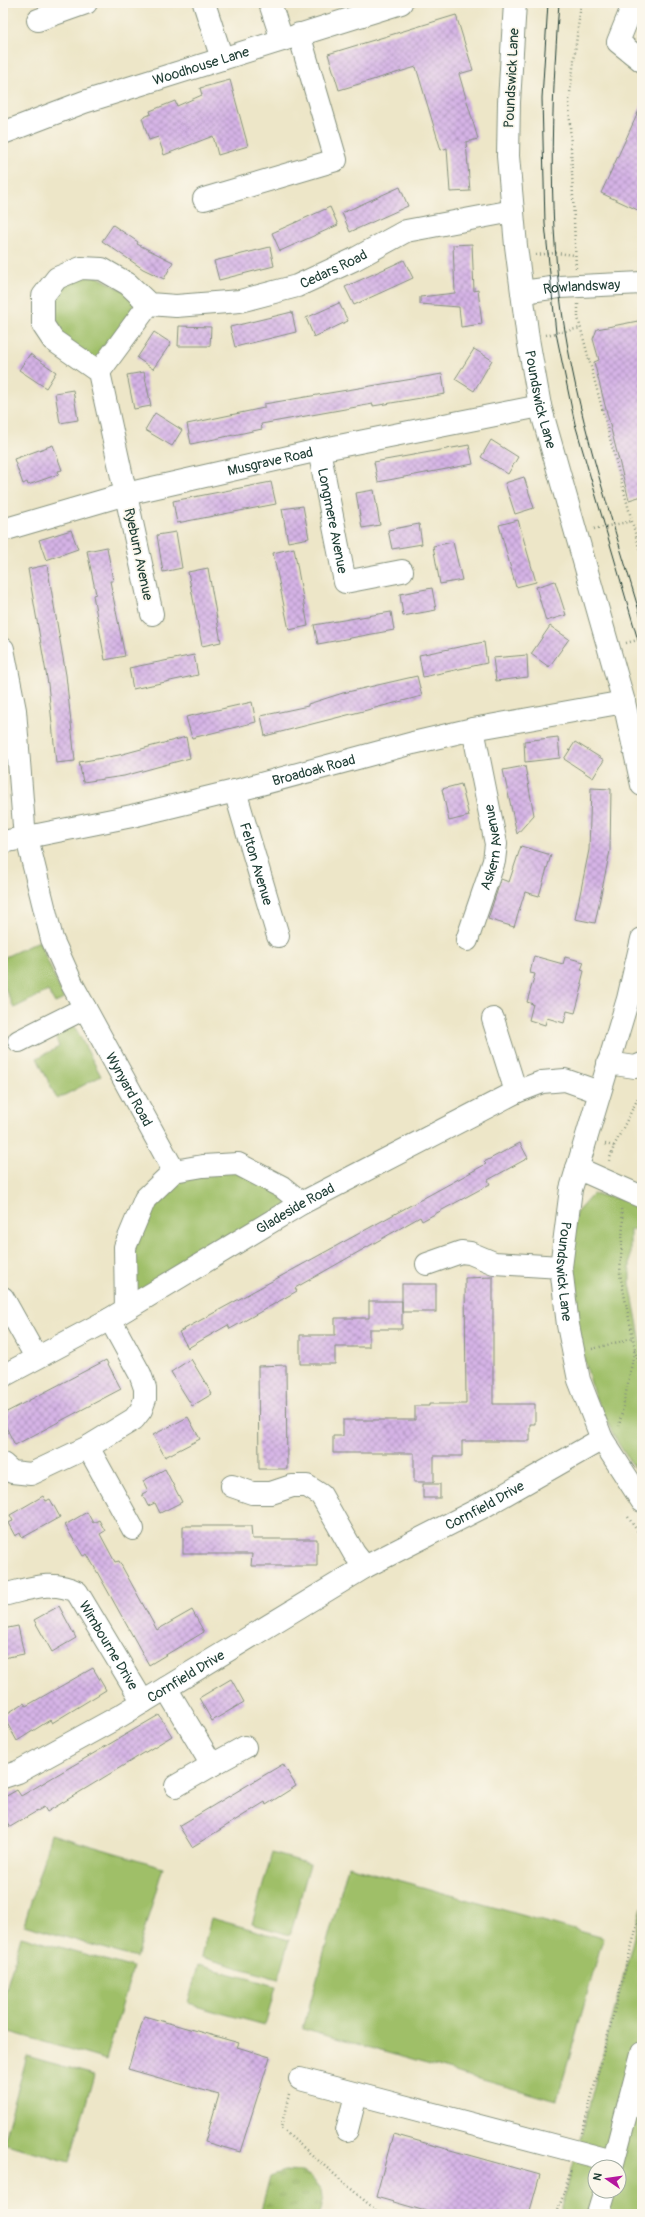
<svg xmlns="http://www.w3.org/2000/svg" width="645" height="2217" font-family="Pangolin,sans-serif">
<style>
.grass{fill:#9fbf68;stroke:#5f7e4e;fill-rule:evenodd}
.park{fill:url(#park-tufts);stroke:#5f7e4e}
.building{fill:url(#building-cross-hatch)}
.lines{fill:none;stroke-linecap:round;stroke-linejoin:round}
.minor-casing{stroke:#86927e;stroke-width:24}
.path{stroke:#86927e;stroke-width:2.5;stroke-dasharray:1 3;stroke-linecap:butt}
.minor{stroke:#fff;stroke-width:22}
.tram{stroke:#1f3d34;stroke-width:1}
.labels{text-anchor:middle;stroke-width:3.5;stroke-linejoin:round;paint-order:stroke}
.street-label{font-size:14px;fill:#1f3d34;stroke:#fbf7ec}
</style>
<defs>
<pattern id="park-tufts" width="24" height="20" patternUnits="userSpaceOnUse"><rect width="24" height="20" fill="#9fbf68"/><path d="M3 7l-1-3M5 7V3M7 7l1-3M15 17l-1-3M17 17v-4M19 17l1-3" fill="none" stroke="#819c56"/></pattern>
<pattern id="building-cross-hatch" width="8" height="8" patternUnits="userSpaceOnUse"><rect width="8" height="8" fill="#d5b3e6"/><path d="M0 0l8 8M0 8l8-8" fill="none" stroke="#ac93bb"/></pattern>
</defs>
<rect width="100%" height="100%" fill="#fbf7ec"/>
<filter id="ink" filterUnits="userSpaceOnUse"><feTurbulence type="fractalNoise" baseFrequency=".025" numOctaves="2"/><feDisplacementMap in="SourceGraphic" scale="8" xChannelSelector="R" yChannelSelector="G"/><feConvolveMatrix kernelMatrix="1 2 1 2 8 2 1 2 1" color-interpolation-filters="sRGB"/></filter>
<filter id="wash" filterUnits="userSpaceOnUse"><feTurbulence type="fractalNoise" baseFrequency=".012" numOctaves="4" result="noise"/><feDisplacementMap in="SourceGraphic" scale="16" xChannelSelector="R" yChannelSelector="G"/><feGaussianBlur stdDeviation="0.9" result="paint"/><feColorMatrix in="noise" values="0 0 0 0 0 0 0 0 0 0 0 0 0 0 0 0 0 1.4 0 .05"/><feComposite in="paint" operator="in"/></filter>
<g filter="url(#wash)">
<rect width="100%" height="100%" fill="#ede6c8"/>
<!-- grass -->
<g class="grass">
<path d="M 81,268 L 149,304 L 99,372 L 43,325 L 57,278 Z"/>
<path d="M 39,941 L 64,999 L 55,1003 L 48,991 L 14,1008 L 3,984 L 3,958 Z"/>
<path d="M 72,1022 L 101,1076 L 57,1099 L 37,1058 L 59,1047 L 54,1032 Z"/>
<path d="M 238,1164 L 302,1203 L 126,1309 L 134,1222 L 174,1171 Z"/>
<path d="M 593,1194 L 628,1200 L 642,1209 L 642,1229 L 630,1230 L 630,1283 L 642,1348 L 642,1480 L 616,1440 L 595,1397 L 580,1344 L 572,1270 L 575,1214 Z"/>
<path d="M 51,1834 L 163,1867 L 136,1958 L 24,1925 Z"/>
<path d="M 272,1853 L 310,1864 L 290,1935 L 252,1924 Z"/>
<path d="M 348,1866 L 603,1938 L 557,2101 L 303,2029 Z"/>
<path d="M 642,1907 L 642,2214 L 560,2214 ZM 595,2167 L 619,2167 L 619,2191 L 595,2191 Z"/>
<path d="M 211,1918 L 289,1940 L 278,1979 L 201,1957 Z"/>
<path d="M 21,1936 L 133,1968 L 106,2060 L 3,2030 L 3,2000 Z"/>
<path d="M 198,1965 L 276,1986 L 265,2025 L 188,2004 Z"/>
<path d="M 27,2056 L 94,2075 L 69,2162 L 3,2143 Z"/>
</g>
<!-- park -->
<path class="park" d="M 285,2171 L 303,2172 L 311,2177 L 322,2191 L 323,2198 L 319,2214 L 260,2214 L 270,2176 Z"/>
<g id="blocks">
<!-- building -->
<g class="building">
<path d="M 456,15 L 473,70 L 459,74 L 478,139 L 466,142 L 470,191 L 450,192 L 447,148 L 441,150 L 416,67 L 339,90 L 328,54 Z"/>
<path d="M 230,80 L 248,146 L 218,155 L 213,136 L 164,155 L 158,137 L 149,140 L 142,118 L 151,114 L 150,111 L 175,101 L 177,106 L 202,95 L 200,88 Z"/>
<path d="M 642,104 L 642,212 L 601,193 Z"/>
<path d="M 400,187 L 408,206 L 350,232 L 342,213 Z"/>
<path d="M 330,207 L 338,225 L 280,251 L 272,233 Z"/>
<path d="M 113,225 L 138,242 L 137,244 L 173,262 L 164,279 L 143,269 L 102,241 Z"/>
<path d="M 472,244 L 474,291 L 478,290 L 482,324 L 461,327 L 459,307 L 420,304 L 420,297 L 455,293 L 453,245 Z"/>
<path d="M 270,247 L 274,266 L 219,280 L 214,261 Z"/>
<path d="M 404,260 L 413,278 L 354,305 L 345,287 Z"/>
<path d="M 339,303 L 348,321 L 314,337 L 306,318 Z"/>
<path d="M 292,312 L 296,332 L 235,347 L 230,327 Z"/>
<path d="M 638,321 L 642,329 L 642,496 L 629,500 L 594,362 L 599,360 L 593,339 L 597,329 Z"/>
<path d="M 179,326 L 211,327 L 210,346 L 178,346 Z"/>
<path d="M 154,332 L 171,343 L 153,369 L 137,358 Z"/>
<path d="M 474,349 L 492,360 L 474,391 L 455,379 Z"/>
<path d="M 30,354 L 56,372 L 46,388 L 19,370 Z"/>
<path d="M 144,372 L 151,406 L 134,409 L 127,375 Z"/>
<path d="M 442,374 L 445,394 L 373,406 L 373,404 L 261,424 L 262,429 L 191,444 L 187,424 L 264,408 L 264,404 Z"/>
<path d="M 73,390 L 78,420 L 60,423 L 55,393 Z"/>
<path d="M 155,413 L 182,430 L 172,446 L 145,430 Z"/>
<path d="M 491,440 L 518,457 L 508,474 L 481,457 Z"/>
<path d="M 53,445 L 62,470 L 58,471 L 59,474 L 28,485 L 27,482 L 23,484 L 14,459 Z"/>
<path d="M 469,445 L 473,464 L 378,482 L 374,462 Z"/>
<path d="M 524,477 L 534,508 L 515,514 L 505,483 Z"/>
<path d="M 271,482 L 276,504 L 177,523 L 173,501 Z"/>
<path d="M 374,490 L 380,525 L 362,528 L 356,493 Z"/>
<path d="M 303,506 L 309,538 L 288,542 L 282,509 Z"/>
<path d="M 518,520 L 536,582 L 516,587 L 499,525 Z"/>
<path d="M 419,524 L 422,544 L 392,549 L 388,530 Z"/>
<path d="M 71,530 L 78,549 L 46,560 L 39,540 Z"/>
<path d="M 176,532 L 182,568 L 163,572 L 157,535 Z"/>
<path d="M 453,542 L 462,580 L 440,584 L 433,546 Z"/>
<path d="M 107,547 L 113,581 L 110,581 L 125,656 L 105,660 L 93,595 L 96,594 L 87,551 Z"/>
<path d="M 294,548 L 308,626 L 289,630 L 273,553 Z"/>
<path d="M 47,565 L 66,675 L 75,761 L 56,763 L 48,684 L 28,569 Z"/>
<path d="M 208,568 L 221,642 L 202,646 L 188,572 Z"/>
<path d="M 555,581 L 566,615 L 546,621 L 536,587 Z"/>
<path d="M 432,588 L 436,610 L 403,616 L 400,594 Z"/>
<path d="M 391,612 L 394,630 L 318,644 L 314,625 Z"/>
<path d="M 550,626 L 569,639 L 549,667 L 531,654 Z"/>
<path d="M 484,642 L 487,663 L 423,677 L 419,655 Z"/>
<path d="M 194,655 L 198,675 L 133,689 L 129,668 Z"/>
<path d="M 527,655 L 528,677 L 496,681 L 493,658 Z"/>
<path d="M 417,676 L 422,696 L 265,736 L 261,716 L 308,706 L 308,704 L 343,693 Z"/>
<path d="M 252,702 L 256,722 L 192,738 L 186,717 Z"/>
<path d="M 186,737 L 190,758 L 124,776 L 83,782 L 79,762 L 119,755 Z"/>
<path d="M 558,737 L 560,758 L 525,762 L 524,741 Z"/>
<path d="M 575,742 L 604,760 L 593,778 L 564,759 Z"/>
<path d="M 525,766 L 534,815 L 517,834 L 503,770 Z"/>
<path d="M 461,784 L 469,816 L 449,821 L 442,789 Z"/>
<path d="M 591,788 L 611,789 L 610,851 L 595,923 L 575,919 L 589,850 Z"/>
<path d="M 521,846 L 551,855 L 539,896 L 525,892 L 514,927 L 488,919 L 501,879 L 509,882 Z"/>
<path d="M 534,956 L 563,964 L 565,957 L 584,962 L 581,970 L 584,971 L 581,983 L 583,984 L 575,1013 L 567,1011 L 564,1023 L 547,1018 L 545,1025 L 529,1020 L 533,1004 L 527,1002 L 535,974 L 530,973 Z"/>
<path d="M 520,1143 L 528,1158 L 488,1180 L 490,1184 L 422,1221 L 420,1217 L 295,1288 L 297,1291 L 230,1329 L 228,1325 L 188,1348 L 179,1332 L 486,1164 L 484,1162 Z"/>
<path d="M 493,1277 L 493,1404 L 535,1404 L 535,1424 L 530,1424 L 530,1441 L 462,1441 L 462,1456 L 434,1456 L 434,1482 L 414,1482 L 414,1453 L 333,1453 L 333,1436 L 343,1436 L 343,1420 L 415,1420 L 415,1406 L 429,1406 L 429,1404 L 466,1404 L 465,1278 Z"/>
<rect x="402" y="1284" width="34" height="28"/>
<path d="M 369,1301 L 402,1301 L 402,1329 L 369,1329 L 369,1347 L 335,1347 L 335,1364 L 300,1364 L 300,1335 L 335,1335 L 335,1318 L 369,1318 Z"/>
<path d="M 191,1359 L 212,1394 L 192,1406 L 171,1372 Z"/>
<path d="M 106,1360 L 121,1389 L 15,1445 L 3,1421 L 3,1414 Z"/>
<path d="M 286,1365 L 287,1469 L 259,1469 L 258,1366 Z"/>
<path d="M 188,1417 L 200,1439 L 165,1457 L 153,1435 Z"/>
<path d="M 165,1469 L 182,1502 L 160,1513 L 155,1503 L 148,1506 L 142,1494 L 148,1491 L 143,1481 Z"/>
<rect x="423" y="1484" width="17" height="14"/>
<path d="M 43,1496 L 46,1501 L 50,1499 L 60,1517 L 22,1538 L 20,1533 L 15,1536 L 8,1523 L 13,1521 L 10,1515 Z"/>
<path d="M 87,1512 L 93,1523 L 99,1520 L 105,1531 L 100,1534 L 115,1562 L 119,1561 L 157,1630 L 192,1610 L 204,1632 L 149,1665 L 87,1554 L 83,1556 L 65,1525 Z"/>
<path d="M 183,1526 L 251,1526 L 252,1539 L 317,1539 L 317,1566 L 251,1566 L 252,1554 L 183,1554 Z"/>
<path d="M 59,1606 L 76,1638 L 52,1652 L 34,1620 Z"/>
<path d="M 18,1626 L 24,1654 L 3,1658 L 3,1629 Z"/>
<path d="M 93,1668 L 106,1690 L 52,1723 L 50,1720 L 17,1741 L 3,1716 L 24,1703 L 26,1706 Z"/>
<path d="M 231,1679 L 244,1702 L 212,1721 L 199,1698 Z"/>
<path d="M 159,1715 L 172,1736 L 47,1812 L 44,1807 L 10,1827 L 3,1816 L 3,1798 L 17,1790 L 21,1796 Z"/>
<path d="M 283,1764 L 296,1786 L 266,1805 L 265,1802 L 192,1847 L 179,1826 Z"/>
<path d="M 144,2016 L 239,2043 L 237,2047 L 270,2057 L 240,2152 L 205,2142 L 219,2095 L 128,2069 Z"/>
<path d="M 393,2134 L 540,2175 L 529,2214 L 436,2214 L 376,2197 Z"/>
</g>
</g>
</g>
<g filter="url(#ink)">
<use href="#blocks" fill-opacity="0" stroke="#86927e" stroke-width="1"/>
<g class="lines">
<defs>
<g id="minor">
<path d="M 204,3 L 222,59"/>
<path d="M 270,3 L 282,40"/>
<path id="s1" d="M 515,3 L 509,102 L 508,156 L 516,246 L 528,339 L 540,406 L 624,702 L 642,785"/>
<path d="M 631,10 L 618,42 L 642,61"/>
<path d="M 38,20 L 86,3"/>
<path id="s2" d="M 3,133 L 84,102 L 401,3"/>
<path d="M 204,199 L 336,160 L 299,34"/>
<path id="s3" d="M 522,292 L 559,287 L 642,283"/>
<path d="M 99,372 L 149,304"/>
<path id="s4" d="M 319,450 L 345,582 L 402,571"/>
<path id="s5" d="M 3,530 L 126,494 L 319,450 L 540,406"/>
<path id="s6" d="M 152,614 L 99,372 L 53,340 L 43,325 L 43,296 L 57,278 L 81,268 L 102,269 L 128,284 L 149,304 L 176,306 L 240,301 L 297,286 L 355,259 L 406,231 L 513,211"/>
<path id="s7" d="M 3,649 L 15,710 L 24,826 L 52,939 L 73,986 L 174,1171"/>
<path id="s8" d="M 235,791 L 278,936"/>
<path id="s9" d="M 3,842 L 132,816 L 235,791 L 413,743 L 473,729 L 624,702"/>
<path id="s10" d="M 642,939 L 628,999 L 571,1189 L 561,1267 L 568,1325 L 579,1380 L 602,1439 L 642,1501"/>
<path id="s11" d="M 467,940 L 494,861 L 496,844 L 473,729"/>
<path d="M 493,1019 L 516,1092"/>
<path d="M 19,1041 L 85,1008"/>
<path d="M 608,1063 L 635,1067 L 642,1064"/>
<path d="M 577,1168 L 642,1197"/>
<path d="M 427,1264 L 461,1252 L 470,1253 L 494,1263 L 561,1267"/>
<path d="M 3,1298 L 36,1357"/>
<path d="M 126,1309 L 125,1247 L 145,1199 L 174,1171 L 203,1166 L 238,1164 L 282,1187 L 302,1203"/>
<path id="s12" d="M 3,1376 L 110,1319 L 302,1203 L 516,1092 L 542,1082 L 565,1080 L 599,1092"/>
<path d="M 88,1447 L 133,1529"/>
<path d="M 3,1464 L 12,1472 L 31,1474 L 88,1447 L 134,1419 L 141,1410 L 145,1399 L 145,1388 L 140,1374 L 110,1319"/>
<path id="s13" d="M 232,1486 L 252,1493 L 271,1493 L 292,1486 L 307,1486 L 321,1495 L 354,1553 L 365,1567 L 483,1507 L 602,1439"/>
<path id="s14" d="M 3,1595 C 29,1589 52,1579 77,1592 L 143,1702"/>
<path d="M 166,1688 L 212,1765 L 176,1786"/>
<path d="M 212,1765 L 245,1747"/>
<path id="s15" d="M 3,1777 L 18,1772 L 120,1716 L 365,1567"/>
<path d="M 300,2079 L 613,2161"/>
<path d="M 347,2130 L 356,2095"/>
<path d="M 612,2167 L 642,2053"/>
<path d="M 598,2214 L 605,2191"/>
</g>
</defs>
<!-- minor casing -->
<use href="#minor" class="minor-casing"/>
<!-- path -->
<g class="path">
<path d="M 536,255 L 556,253 L 575,255"/>
<path d="M 576,268 L 569,101 L 581,3"/>
<path d="M 578,304 L 578,318 L 642,559"/>
<path d="M 546,335 L 581,328"/>
<path d="M 594,529 L 632,521"/>
<path d="M 626,643 L 642,639"/>
<path d="M 605,1144 L 614,1146 L 609,1161"/>
<path d="M 614,1146 L 642,1090"/>
<path d="M 621,1209 L 623,1223 L 620,1274 L 633,1338"/>
<path d="M 592,1349 L 633,1338 L 635,1349 L 619,1426"/>
<path d="M 635,1350 L 642,1377"/>
<path d="M 628,1517 L 642,1538"/>
<path d="M 289,2094 L 281,2128 L 380,2214"/>
<path d="M 582,2133 L 642,1907"/>
<path d="M 557,2214 L 571,2170"/>
</g>
<!-- minor -->
<use href="#minor" class="minor"/>
<!-- tram -->
<g class="tram">
<path d="M 548,3 L 542,98 L 545,224 L 556,333 L 575,424 L 642,654"/>
<path d="M 559,3 C 551,111 547,223 565,331 C 581,429 614,525 642,621"/>
</g>
</g>
</g>
<g class="labels">
<!-- street labels -->
<g class="street-label">
<text dy="5" stroke="none"><textPath href="#s2" startOffset="209">Woodhouse Lane</textPath></text>
<text transform="translate(511 78) rotate(-87)" y="5">Poundswick Lane</text>
<text dy="5" stroke="none"><textPath href="#s6" startOffset="670">Cedars Road</textPath></text>
<text dy="5" stroke="none"><textPath href="#s3" startOffset="60">Rowlandsway</textPath></text>
<text dy="5" stroke="none"><textPath href="#s1" startOffset="399">Poundswick Lane</textPath></text>
<text dy="5" stroke="none"><textPath href="#s5" startOffset="276">Musgrave Road</textPath></text>
<text dy="5" stroke="none"><textPath href="#s4" startOffset="72">Longmere Avenue</textPath></text>
<text transform="translate(139 554) rotate(78)" y="5">Ryeburn Avenue</text>
<text dy="5" stroke="none"><textPath href="#s9" startOffset="319">Broadoak Road</textPath></text>
<text dy="5" stroke="none"><textPath href="#s11" startOffset="97">Askern Avenue</textPath></text>
<text dy="5" stroke="none"><textPath href="#s8" startOffset="76">Felton Avenue</textPath></text>
<text dy="5" stroke="none"><textPath href="#s7" startOffset="464">Wynyard Road</textPath></text>
<text dy="5" stroke="none"><textPath href="#s12" startOffset="337">Gladeside Road</textPath></text>
<text dy="5" stroke="none"><textPath href="#s10" startOffset="343">Poundswick Lane</textPath></text>
<text dy="5" stroke="none"><textPath href="#s13" startOffset="313">Cornfield Drive</textPath></text>
<text dy="5" stroke="none"><textPath href="#s14" startOffset="138">Wimbourne Drive</textPath></text>
<text dy="5" stroke="none"><textPath href="#s15" startOffset="209">Cornfield Drive</textPath></text>
</g>
</g>
<!-- margin -->
<rect width="645" height="2217" fill="none" stroke="#fbf7ec" stroke-width="16"/>
<!-- north arrow -->
<g transform="translate(607 2179) rotate(283)"><circle r="19" fill="#fbf7ec" stroke="#a3ada2"/>
<path d="M0-3L7 15L0 10L-7 15Z" fill="#b5179e"/>
<text y="-6" font-size="11" font-weight="bold" text-anchor="middle" fill="#1f3d34">N</text>
</g>
</svg>
